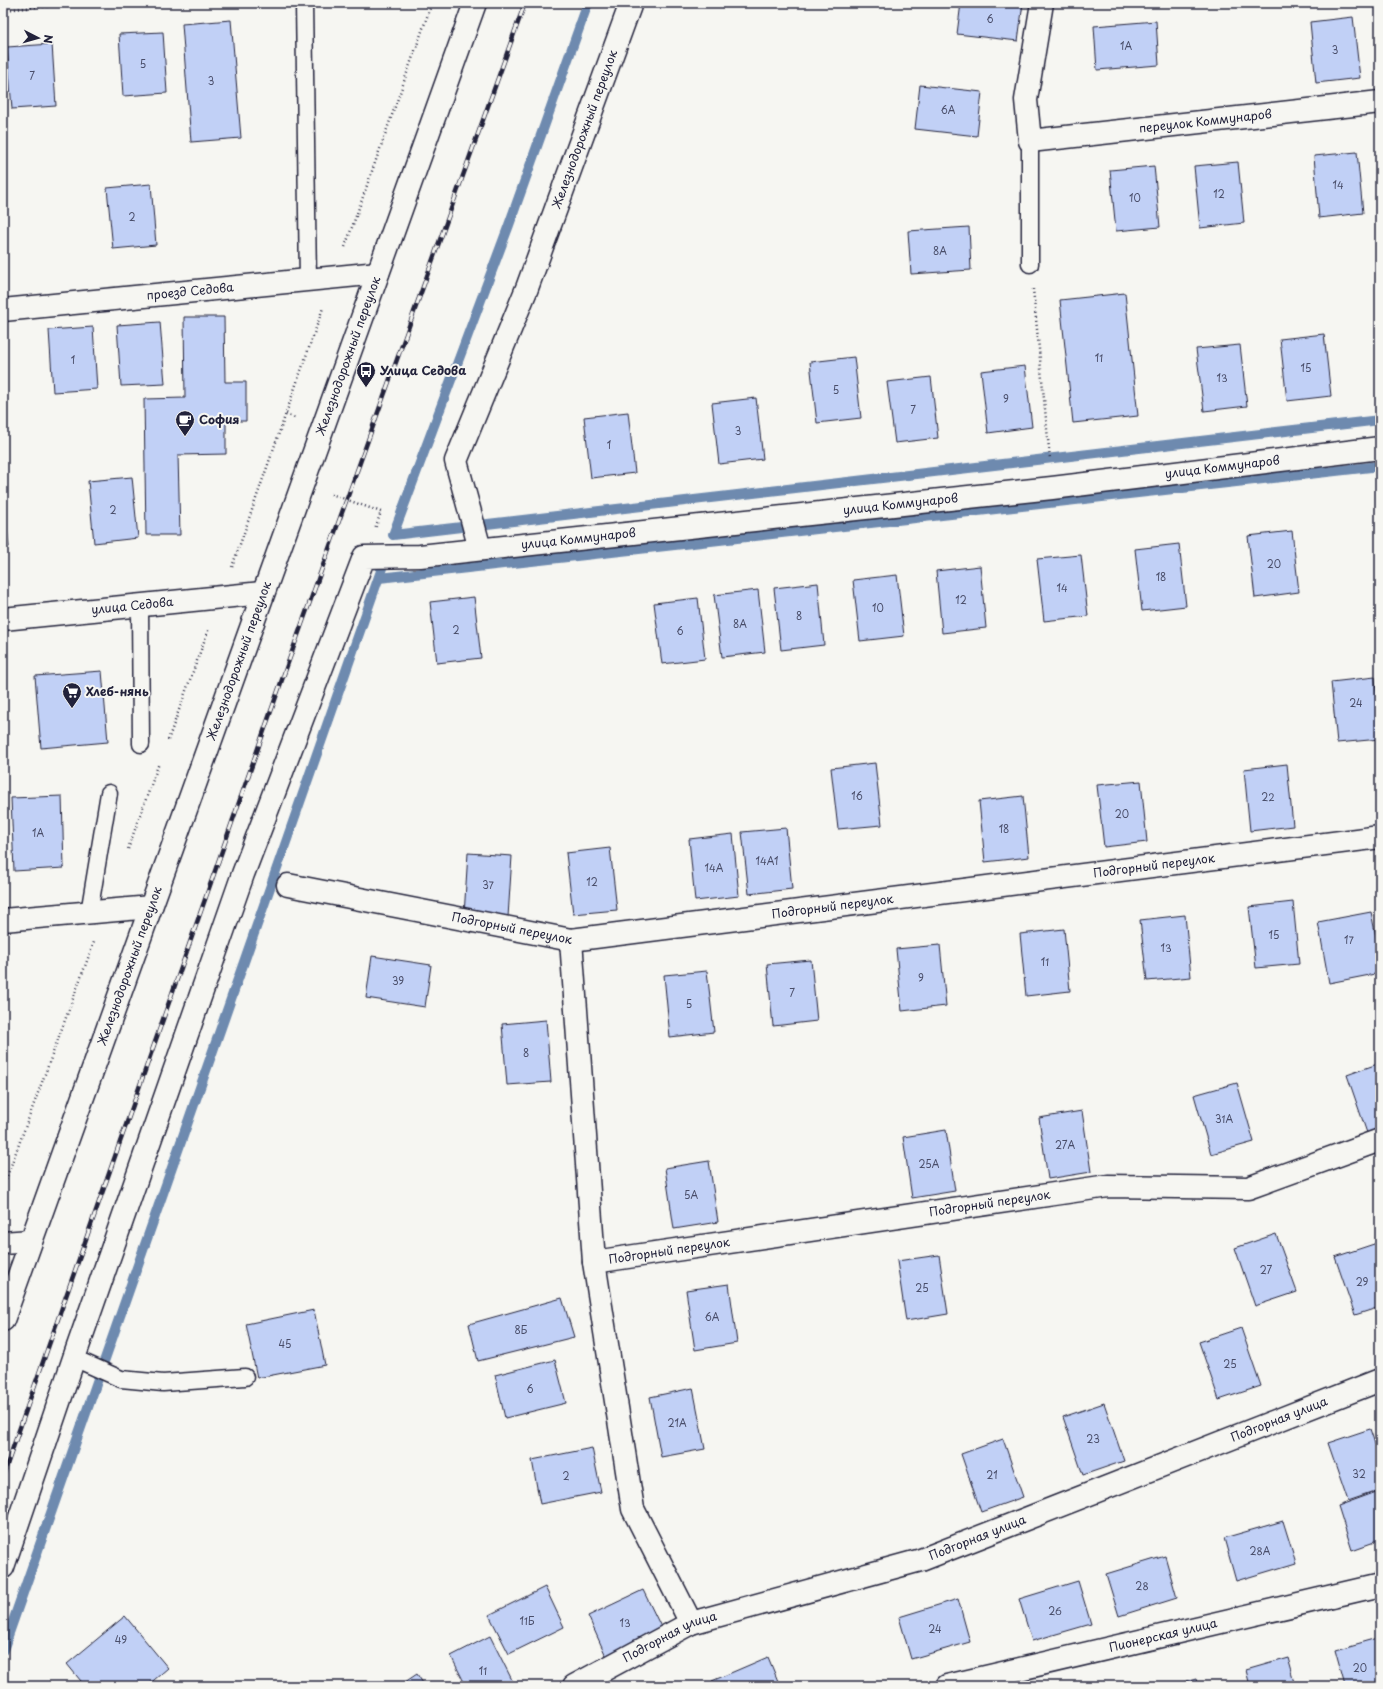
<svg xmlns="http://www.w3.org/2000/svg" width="1383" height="1689" font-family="'Playpen Sans',sans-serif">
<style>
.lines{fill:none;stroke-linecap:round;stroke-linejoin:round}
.stream{stroke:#6e8aaf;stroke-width:10}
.building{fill:#c1d0f6;stroke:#22223b}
.service-casing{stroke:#22223b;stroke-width:19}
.minor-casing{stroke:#22223b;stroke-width:25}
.tertiary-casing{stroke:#22223b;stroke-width:25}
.path{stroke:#22223b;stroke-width:2.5;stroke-dasharray:1 3;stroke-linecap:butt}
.service{stroke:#f6f6f2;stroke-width:16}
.minor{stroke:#f6f6f2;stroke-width:22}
.tertiary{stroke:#f6f6f2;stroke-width:22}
.rail-casing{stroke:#22223b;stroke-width:4.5}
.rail{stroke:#f6f6f2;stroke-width:3;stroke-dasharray:9;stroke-linecap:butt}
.labels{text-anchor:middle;stroke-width:4;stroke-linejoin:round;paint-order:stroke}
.number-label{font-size:10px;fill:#4a4e6a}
.street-label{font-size:12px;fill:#22223b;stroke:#f6f6f2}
.poi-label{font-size:12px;font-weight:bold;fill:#22223b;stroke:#f6f6f2;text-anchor:start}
</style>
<rect width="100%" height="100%" fill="#f6f6f2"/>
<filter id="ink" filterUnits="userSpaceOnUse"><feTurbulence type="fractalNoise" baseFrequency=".025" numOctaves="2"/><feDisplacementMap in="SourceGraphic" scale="8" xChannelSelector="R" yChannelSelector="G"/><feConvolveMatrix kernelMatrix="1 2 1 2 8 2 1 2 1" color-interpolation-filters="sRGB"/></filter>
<g filter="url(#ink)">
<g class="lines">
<!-- stream -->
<g class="stream">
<path d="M 588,3 L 509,225 L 393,535 L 1380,420"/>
<path d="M 379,578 L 1380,466"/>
<path d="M 3,1650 L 382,568"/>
</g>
</g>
<!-- building -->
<g class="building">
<path d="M 961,3 L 1023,3 L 1018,41 L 957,34 Z"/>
<path d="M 1353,17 L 1360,78 L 1316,83 L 1310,22 Z"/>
<path d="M 231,20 L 241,138 L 191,142 L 182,24 Z"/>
<path d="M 1156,21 L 1159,65 L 1097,70 L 1094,26 Z"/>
<path d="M 163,32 L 167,93 L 123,96 L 119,34 Z"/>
<path d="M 52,44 L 56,106 L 12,109 L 7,47 Z"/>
<path d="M 920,85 L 982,92 L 977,136 L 915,129 Z"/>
<path d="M 1357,152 L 1363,213 L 1319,218 L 1314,156 Z"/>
<path d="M 1238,162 L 1244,223 L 1200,228 L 1194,166 Z"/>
<path d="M 1154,166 L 1160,227 L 1116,231 L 1110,170 Z"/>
<path d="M 151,184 L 156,245 L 113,249 L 107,188 Z"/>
<path d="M 969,227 L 971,270 L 911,274 L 908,231 Z"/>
<path d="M 1125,293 L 1138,416 L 1073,423 L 1060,300 Z"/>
<path d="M 184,317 L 224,317 L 225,382 L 246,382 L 246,421 L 226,421 L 226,454 L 178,455 L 180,535 L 146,535 L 144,399 L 185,398 Z"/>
<path d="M 160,322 L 165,384 L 121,386 L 117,325 Z"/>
<path d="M 93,327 L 97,389 L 53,392 L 49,330 Z"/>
<path d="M 1324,334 L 1331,396 L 1287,401 L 1280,339 Z"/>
<path d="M 1240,345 L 1247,406 L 1204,411 L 1196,349 Z"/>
<path d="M 854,357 L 861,418 L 817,423 L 810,362 Z"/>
<path d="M 1025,366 L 1032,427 L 988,433 L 981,371 Z"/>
<path d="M 931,377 L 938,438 L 895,443 L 887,382 Z"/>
<path d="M 756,398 L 763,459 L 719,464 L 712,403 Z"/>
<path d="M 628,412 L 635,473 L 591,478 L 584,417 Z"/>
<path d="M 132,477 L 138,538 L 94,543 L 88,481 Z"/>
<path d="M 3,487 L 9,547 L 3,548 Z"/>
<path d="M 1292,531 L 1299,592 L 1255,598 L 1248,536 Z"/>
<path d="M 1179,544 L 1186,606 L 1142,611 L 1135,549 Z"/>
<path d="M 1081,555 L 1088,616 L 1044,621 L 1037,559 Z"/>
<path d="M 980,566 L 986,628 L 942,633 L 936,571 Z"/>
<path d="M 897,575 L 904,636 L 860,641 L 853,580 Z"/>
<path d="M 818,583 L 824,645 L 781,650 L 774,588 Z"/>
<path d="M 758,590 L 765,652 L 722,657 L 714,595 Z"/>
<path d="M 474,597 L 481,658 L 437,663 L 430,602 Z"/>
<path d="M 698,598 L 705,659 L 662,664 L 654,603 Z"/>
<path d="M 102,671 L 108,742 L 41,748 L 35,676 Z"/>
<path d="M 1375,677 L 1380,739 L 1337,743 L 1331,682 Z"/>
<path d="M 875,763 L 882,825 L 838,829 L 831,768 Z"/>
<path d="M 1287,764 L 1293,826 L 1250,831 L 1244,769 Z"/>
<path d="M 1141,781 L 1147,842 L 1104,847 L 1097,785 Z"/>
<path d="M 62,796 L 64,868 L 14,871 L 11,798 Z"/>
<path d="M 1023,796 L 1029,857 L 985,862 L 979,801 Z"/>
<path d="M 786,828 L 792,889 L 749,894 L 742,832 Z"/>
<path d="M 733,834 L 739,896 L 695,901 L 689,839 Z"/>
<path d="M 610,848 L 617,910 L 573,914 L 566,853 Z"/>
<path d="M 468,853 L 512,856 L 508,917 L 464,915 Z"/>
<path d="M 1293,902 L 1299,964 L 1256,968 L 1249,907 Z"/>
<path d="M 1371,912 L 1380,957 L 1380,973 L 1329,983 L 1318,922 Z"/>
<path d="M 1185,915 L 1191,977 L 1147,981 L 1140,920 Z"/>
<path d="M 1064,929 L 1070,991 L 1026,996 L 1020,934 Z"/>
<path d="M 940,945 L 946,1006 L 902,1011 L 896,949 Z"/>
<path d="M 372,956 L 431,965 L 425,1007 L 366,998 Z"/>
<path d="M 811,960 L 817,1021 L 773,1026 L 767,964 Z"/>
<path d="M 707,971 L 714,1032 L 670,1037 L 664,975 Z"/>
<path d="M 546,1020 L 551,1082 L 507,1085 L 502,1024 Z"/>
<path d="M 1380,1063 L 1380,1128 L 1367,1133 L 1347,1075 Z"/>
<path d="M 1237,1083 L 1254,1142 L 1211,1154 L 1194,1095 Z"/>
<path d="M 1082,1111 L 1091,1172 L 1048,1179 L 1039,1118 Z"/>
<path d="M 946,1130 L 955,1191 L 912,1198 L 903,1137 Z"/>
<path d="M 709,1161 L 718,1222 L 674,1229 L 665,1168 Z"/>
<path d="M 1276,1234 L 1297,1292 L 1255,1306 L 1235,1248 Z"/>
<path d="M 1377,1243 L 1380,1252 L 1380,1307 L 1355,1315 L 1335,1257 Z"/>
<path d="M 939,1255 L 948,1314 L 906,1321 L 897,1261 Z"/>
<path d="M 729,1284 L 737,1343 L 695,1350 L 686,1290 Z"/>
<path d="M 562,1298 L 574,1337 L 478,1361 L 469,1324 Z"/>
<path d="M 314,1310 L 325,1365 L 257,1378 L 246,1324 Z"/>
<path d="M 1241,1328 L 1261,1386 L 1219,1400 L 1199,1342 Z"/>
<path d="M 555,1360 L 566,1403 L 505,1418 L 495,1375 Z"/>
<path d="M 693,1388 L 705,1449 L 661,1457 L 650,1397 Z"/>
<path d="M 1104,1403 L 1124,1461 L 1083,1475 L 1063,1417 Z"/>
<path d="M 1370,1429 L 1380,1458 L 1380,1490 L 1348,1501 L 1328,1443 Z"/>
<path d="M 1003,1439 L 1023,1497 L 981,1512 L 961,1454 Z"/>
<path d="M 592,1448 L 601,1492 L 540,1504 L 532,1460 Z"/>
<path d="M 1379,1491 L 1380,1540 L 1352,1550 L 1338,1506 Z"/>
<path d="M 1283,1521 L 1296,1563 L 1236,1581 L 1224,1538 Z"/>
<path d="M 1165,1556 L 1177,1598 L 1119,1616 L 1106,1574 Z"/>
<path d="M 1078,1581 L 1091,1624 L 1032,1641 L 1019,1599 Z"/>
<path d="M 545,1587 L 564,1627 L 509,1654 L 489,1615 Z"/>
<path d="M 643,1590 L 662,1629 L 606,1656 L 588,1616 Z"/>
<path d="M 958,1599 L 970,1642 L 911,1659 L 899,1617 Z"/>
<path d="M 125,1616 L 168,1668 L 147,1686 L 85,1686 L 67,1664 Z"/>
<path d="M 490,1636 L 515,1686 L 466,1686 L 451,1656 Z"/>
<path d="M 1378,1638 L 1380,1645 L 1380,1686 L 1345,1686 L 1335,1650 Z"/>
<path d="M 768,1657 L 780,1686 L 714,1686 L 712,1681 Z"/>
<path d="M 1288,1658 L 1296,1686 L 1250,1686 L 1246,1670 Z"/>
<path d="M 417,1674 L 425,1686 L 399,1686 Z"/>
<path d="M 1196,1679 L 1198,1686 L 1171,1686 Z"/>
</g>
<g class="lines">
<defs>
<g id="service">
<path d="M 304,3 L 308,280"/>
<path d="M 1030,141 L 1030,264"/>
<path d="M 140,605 L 141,744"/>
<path d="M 89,913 L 109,793"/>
<path d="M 74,1358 L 121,1379 L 163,1383 L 245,1377"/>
</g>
<g id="minor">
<path id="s1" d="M 1042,3 L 1026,100 L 1030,141 L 1380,102"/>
<path id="s2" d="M 3,310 L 378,273"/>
<path id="s3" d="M 480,549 L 456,461 L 527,288 L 631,3"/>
<path id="s4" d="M 3,619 L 262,593"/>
<path id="s5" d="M 288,885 L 571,940 L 1380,837"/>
<path d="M 3,920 L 151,907"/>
<path d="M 571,940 L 594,1262 L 633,1509 L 691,1623"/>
<path d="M 3,1243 L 30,1241"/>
<path id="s6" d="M 594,1262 L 1108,1186 L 1248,1188 L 1380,1140"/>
<path id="s7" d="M 3,1567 L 74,1358 L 243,874 L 364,557 L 420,556 L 1052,488 L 1380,448"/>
<path id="s8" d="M 574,1686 L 691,1623 L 921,1560 L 1380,1380"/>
<path id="s9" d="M 947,1686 L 1380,1585"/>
</g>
<g id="tertiary">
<path id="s10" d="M 3,1320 L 475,3"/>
</g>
</defs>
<!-- service casing -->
<use href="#service" class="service-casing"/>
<!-- minor casing -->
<use href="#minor" class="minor-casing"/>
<!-- tertiary casing -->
<use href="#tertiary" class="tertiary-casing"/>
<!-- path -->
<g class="path">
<path d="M 3,10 L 82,3"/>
<path d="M 345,247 L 432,3"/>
<path d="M 1033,289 L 1050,459"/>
<path d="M 286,414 L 295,418"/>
<path d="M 331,494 L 381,512 L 375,529"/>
<path d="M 232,567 L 323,308"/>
<path d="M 168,740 L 209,628"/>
<path d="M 128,849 L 159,763"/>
<path d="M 3,1187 L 94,942"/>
</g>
<!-- service -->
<use href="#service" class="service"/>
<!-- minor -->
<use href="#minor" class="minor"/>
<!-- tertiary -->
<use href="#tertiary" class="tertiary"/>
<defs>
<path id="rail" d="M 3,1476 L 284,674 L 525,3"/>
</defs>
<!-- rail casing -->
<use href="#rail" class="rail-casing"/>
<!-- rail -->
<use href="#rail" class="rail"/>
</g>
</g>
<!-- icons -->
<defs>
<symbol id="bus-pin" viewBox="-11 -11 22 30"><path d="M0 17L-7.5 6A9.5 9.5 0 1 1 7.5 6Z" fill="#22223b" stroke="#f6f6f2"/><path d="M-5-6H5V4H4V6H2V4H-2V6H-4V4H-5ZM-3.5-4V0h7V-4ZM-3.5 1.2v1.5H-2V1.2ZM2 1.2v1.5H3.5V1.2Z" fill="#fff"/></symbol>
<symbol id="cafe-pin" viewBox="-11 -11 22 30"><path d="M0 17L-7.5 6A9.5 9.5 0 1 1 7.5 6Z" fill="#22223b" stroke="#f6f6f2"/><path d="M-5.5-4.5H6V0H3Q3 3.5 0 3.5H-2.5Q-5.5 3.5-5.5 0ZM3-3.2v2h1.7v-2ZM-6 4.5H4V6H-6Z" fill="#fff"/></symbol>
<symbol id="supermarket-pin" viewBox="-11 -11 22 30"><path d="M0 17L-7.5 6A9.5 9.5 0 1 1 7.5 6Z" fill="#22223b" stroke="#f6f6f2"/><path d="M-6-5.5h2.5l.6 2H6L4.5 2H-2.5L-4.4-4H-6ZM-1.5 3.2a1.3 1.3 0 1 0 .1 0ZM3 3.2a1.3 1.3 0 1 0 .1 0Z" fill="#fff"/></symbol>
</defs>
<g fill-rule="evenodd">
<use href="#bus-pin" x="355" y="360" width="22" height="30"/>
<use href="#cafe-pin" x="174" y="409" width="22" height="30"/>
<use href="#supermarket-pin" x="61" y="681" width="22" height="30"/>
</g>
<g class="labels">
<!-- number labels -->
<g class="number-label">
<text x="990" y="23">6</text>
<text x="1126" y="50">1А</text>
<text x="1335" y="54">3</text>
<text x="143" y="68">5</text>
<text x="32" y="80">7</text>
<text x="211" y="85">3</text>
<text x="948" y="114">6А</text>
<text x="1338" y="189">14</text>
<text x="1219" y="198">12</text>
<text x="1135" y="202">10</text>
<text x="132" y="221">2</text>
<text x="940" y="255">8А</text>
<text x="1099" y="362">11</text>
<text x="73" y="364">1</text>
<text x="1306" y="372">15</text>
<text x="1222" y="382">13</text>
<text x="836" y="394">5</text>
<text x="1006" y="403">9</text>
<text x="913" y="414">7</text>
<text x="738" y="435">3</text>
<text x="609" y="449">1</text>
<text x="113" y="514">2</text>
<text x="1274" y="568">20</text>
<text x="1161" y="581">18</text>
<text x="1062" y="592">14</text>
<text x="961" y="604">12</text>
<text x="878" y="612">10</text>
<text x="799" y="620">8</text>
<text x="740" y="628">8А</text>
<text x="456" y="634">2</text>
<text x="680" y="635">6</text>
<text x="1356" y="707">24</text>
<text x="857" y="800">16</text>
<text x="1268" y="801">22</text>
<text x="1122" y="818">20</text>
<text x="1004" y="833">18</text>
<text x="38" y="837">1А</text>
<text x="767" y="865">14А1</text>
<text x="714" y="872">14А</text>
<text x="592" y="886">12</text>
<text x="488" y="889">37</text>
<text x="1274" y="939">15</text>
<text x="1349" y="944">17</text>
<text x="1166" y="952">13</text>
<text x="1045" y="966">11</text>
<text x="921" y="982">9</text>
<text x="398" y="985">39</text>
<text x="792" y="997">7</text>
<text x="689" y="1008">5</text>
<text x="526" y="1057">8</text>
<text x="1224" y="1123">31А</text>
<text x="1065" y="1149">27А</text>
<text x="929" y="1168">25А</text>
<text x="691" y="1199">5А</text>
<text x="1266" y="1274">27</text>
<text x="1362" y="1286">29</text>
<text x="922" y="1292">25</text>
<text x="712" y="1321">6А</text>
<text x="521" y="1334">8Б</text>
<text x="285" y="1348">45</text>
<text x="1230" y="1368">25</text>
<text x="530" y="1393">6</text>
<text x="677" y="1427">21А</text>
<text x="1093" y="1443">23</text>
<text x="1359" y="1478">32</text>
<text x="992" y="1479">21</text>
<text x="566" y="1480">2</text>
<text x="1260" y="1555">28А</text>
<text x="1142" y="1590">28</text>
<text x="1055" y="1615">26</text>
<text x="527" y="1625">11Б</text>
<text x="625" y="1627">13</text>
<text x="935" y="1633">24</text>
<text x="121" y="1644">49</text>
<text x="1360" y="1672">20</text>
<text x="483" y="1675">11</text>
</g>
<!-- street labels -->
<g class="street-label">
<text dy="4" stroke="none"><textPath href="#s1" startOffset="316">переулок Коммунаров</textPath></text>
<text dy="4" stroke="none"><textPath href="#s3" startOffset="447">Железнодорожный переулок</textPath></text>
<text dy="4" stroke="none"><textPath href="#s2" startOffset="188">проезд Седова</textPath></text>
<text dy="4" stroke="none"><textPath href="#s10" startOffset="1024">Железнодорожный переулок</textPath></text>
<text dy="4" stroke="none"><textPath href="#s7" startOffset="1936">улица Коммунаров</textPath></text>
<text dy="4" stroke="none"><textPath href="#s7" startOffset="1612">улица Коммунаров</textPath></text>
<text dy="4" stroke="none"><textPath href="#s7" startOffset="1288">улица Коммунаров</textPath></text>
<text dy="4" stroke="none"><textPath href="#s4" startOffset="130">улица Седова</textPath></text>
<text dy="4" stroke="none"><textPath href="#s10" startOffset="700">Железнодорожный переулок</textPath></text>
<text dy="4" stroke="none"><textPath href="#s5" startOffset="876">Подгорный переулок</textPath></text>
<text dy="4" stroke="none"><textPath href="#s5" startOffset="552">Подгорный переулок</textPath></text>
<text dy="4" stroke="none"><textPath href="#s5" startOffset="228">Подгорный переулок</textPath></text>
<text dy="4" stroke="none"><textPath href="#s10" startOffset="376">Железнодорожный переулок</textPath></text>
<text dy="4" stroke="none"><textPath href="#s6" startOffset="400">Подгорный переулок</textPath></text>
<text dy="4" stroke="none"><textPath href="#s6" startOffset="76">Подгорный переулок</textPath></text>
<text dy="4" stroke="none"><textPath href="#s8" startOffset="756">Подгорная улица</textPath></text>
<text dy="4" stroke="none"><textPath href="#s8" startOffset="432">Подгорная улица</textPath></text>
<text dy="4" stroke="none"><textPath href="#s9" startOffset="222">Пионерская улица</textPath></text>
<text dy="4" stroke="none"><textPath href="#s8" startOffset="108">Подгорная улица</textPath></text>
</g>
<!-- poi labels -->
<g class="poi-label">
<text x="380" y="375">Улица Седова</text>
<text x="199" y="424">София</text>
<text x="86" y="696">Хлеб-нянь</text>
</g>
</g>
<!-- margin -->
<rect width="1383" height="1689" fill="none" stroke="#f6f6f2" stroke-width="16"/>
<rect x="8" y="8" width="1367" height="1673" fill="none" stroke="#22223b" stroke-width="1.5" filter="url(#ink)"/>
<!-- north arrow -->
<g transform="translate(38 38) rotate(96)" stroke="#f6f6f2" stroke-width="3" paint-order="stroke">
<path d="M0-3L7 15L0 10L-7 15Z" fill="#22223b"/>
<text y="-6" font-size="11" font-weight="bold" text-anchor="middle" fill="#22223b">N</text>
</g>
</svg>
